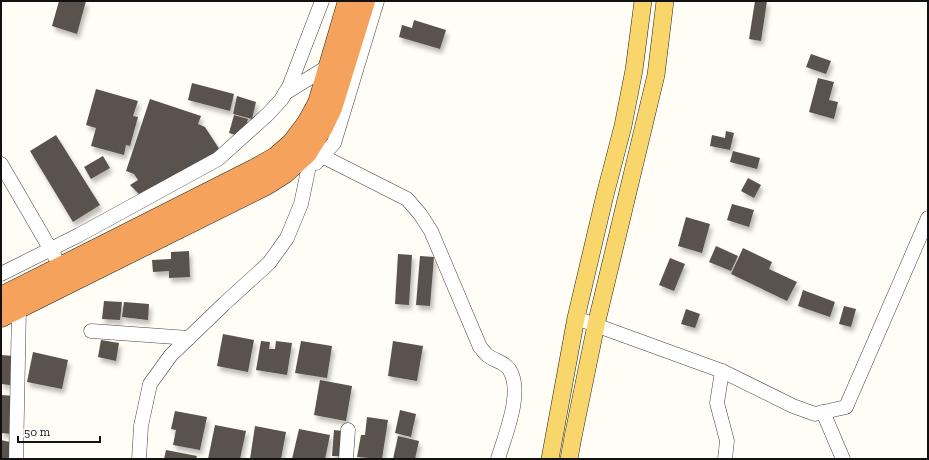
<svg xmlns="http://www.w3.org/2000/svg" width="929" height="460" font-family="'Zilla Slab',serif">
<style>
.building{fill:#5a524d;filter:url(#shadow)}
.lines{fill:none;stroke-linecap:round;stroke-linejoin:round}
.minor-casing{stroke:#444;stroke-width:15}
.major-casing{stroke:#222;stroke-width:18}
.highway-casing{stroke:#222;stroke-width:21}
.minor{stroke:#fff;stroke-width:14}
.major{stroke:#f9d66b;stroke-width:17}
.highway{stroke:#f5a25d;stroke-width:20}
</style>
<defs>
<filter id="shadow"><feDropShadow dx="2.5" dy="4.5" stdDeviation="2" flood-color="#0004"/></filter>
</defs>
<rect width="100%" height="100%" fill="#fffdf5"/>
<!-- building -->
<g class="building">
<path d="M 59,1 L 86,1 L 77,34 L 52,26 Z"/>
<path d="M 755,1 L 767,1 L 761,41 L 749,39 Z"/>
<path d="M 414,20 L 446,30 L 440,49 L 399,37 L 402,25 L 412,28 Z"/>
<path d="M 811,54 L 831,61 L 826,74 L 806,67 Z"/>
<path d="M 818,78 L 834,82 L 829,100 L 838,102 L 834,119 L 809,112 Z"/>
<path d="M 192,83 L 234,94 L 230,111 L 188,100 Z"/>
<path d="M 96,89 L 138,101 L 133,116 L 138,117 L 130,146 L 126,145 L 124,155 L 91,146 L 96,128 L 86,125 Z"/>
<path d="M 237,96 L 256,102 L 252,119 L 233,114 Z"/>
<path d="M 150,99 L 201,116 L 198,124 L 205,127 L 220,150 L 141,196 L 130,185 L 138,180 L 134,174 L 126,171 Z"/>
<path d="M 234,115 L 248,119 L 243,137 L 229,133 Z"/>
<path d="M 726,131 L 734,133 L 730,150 L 710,146 L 712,135 L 725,138 Z"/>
<path d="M 56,135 L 100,205 L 73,222 L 30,151 Z"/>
<path d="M 733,151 L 760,158 L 757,169 L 730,162 Z"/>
<path d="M 103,156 L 110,168 L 91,179 L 84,167 Z"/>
<path d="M 748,178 L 761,185 L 754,198 L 741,191 Z"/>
<path d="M 732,204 L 754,210 L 749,227 L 727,220 Z"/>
<path d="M 686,217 L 710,224 L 702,253 L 678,246 Z"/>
<path d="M 716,246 L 738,256 L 731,271 L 709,262 Z"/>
<path d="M 743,248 L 772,262 L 769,269 L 797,282 L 787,301 L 731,274 Z"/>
<path d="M 189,251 L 190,277 L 169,278 L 169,271 L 153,272 L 152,260 L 171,259 L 171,252 Z"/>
<path d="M 398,254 L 412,255 L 409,305 L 395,304 Z"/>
<path d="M 420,256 L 434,257 L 430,306 L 416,305 Z"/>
<path d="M 670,258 L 685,264 L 674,291 L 659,285 Z"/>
<path d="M 803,290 L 835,302 L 830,317 L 798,306 Z"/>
<path d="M 104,301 L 122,302 L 120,320 L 102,319 Z"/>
<path d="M 124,302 L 149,304 L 148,320 L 122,317 Z"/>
<path d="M 844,306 L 856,309 L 851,327 L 839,324 Z"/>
<path d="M 686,309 L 700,314 L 695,328 L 681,324 Z"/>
<path d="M 223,334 L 254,340 L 248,372 L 217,366 Z"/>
<path d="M 101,340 L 119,343 L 116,361 L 98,357 Z"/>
<path d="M 261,341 L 270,342 L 269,349 L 275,349 L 276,341 L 292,343 L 287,375 L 256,370 Z"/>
<path d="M 301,341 L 332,346 L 327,378 L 295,373 Z"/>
<path d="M 393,341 L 423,346 L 417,381 L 388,376 Z"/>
<path d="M 33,352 L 68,360 L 62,389 L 27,382 Z"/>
<path d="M 1,355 L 14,356 L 10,385 L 1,384 Z"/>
<path d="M 320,380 L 352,386 L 346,421 L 314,415 Z"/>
<path d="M 1,395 L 15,396 L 12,434 L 1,433 Z"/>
<path d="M 400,410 L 416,414 L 411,437 L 395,433 Z"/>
<path d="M 175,411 L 207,417 L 200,450 L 173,445 L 176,430 L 171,429 Z"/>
<path d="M 367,417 L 388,420 L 382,459 L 357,457 L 361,435 L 365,435 Z"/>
<path d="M 215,425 L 246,431 L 240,459 L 208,459 Z"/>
<path d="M 255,426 L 286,432 L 281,459 L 250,459 Z"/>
<path d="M 299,429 L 330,435 L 325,459 L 292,459 Z"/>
<path d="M 334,430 L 343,431 L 341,456 L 332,456 Z"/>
<path d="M 398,436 L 419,441 L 415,459 L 393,459 Z"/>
<path d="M 1,440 L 14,443 L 11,459 L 1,459 Z"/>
<path d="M 166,450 L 197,456 L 196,459 L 164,459 Z"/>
</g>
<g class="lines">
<defs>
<g id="minor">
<path d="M 285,93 L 329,66"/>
<path d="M 322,156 L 407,199 L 420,214 L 431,231 L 480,347 C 482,349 484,352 486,354 C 493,361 503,361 509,369 C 524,391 505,435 498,459"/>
<path d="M 316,163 L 334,143 L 377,1"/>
<path d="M 1,164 L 55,257"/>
<path d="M 1,274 L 79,235 L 218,159 L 268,114 L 281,100 L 289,87 L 322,1"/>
<path d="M 576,318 L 722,371 L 793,406 L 815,414 L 846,407 L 928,218"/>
<path d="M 91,331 L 189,338"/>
<path d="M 722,371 L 717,403 L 727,441 L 725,459"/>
<path d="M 823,412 L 843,459"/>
<path d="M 16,459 L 19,308"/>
<path d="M 139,459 L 141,426 L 150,384 L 171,355 L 224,304 L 269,263 L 287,238 L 301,204 L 313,147"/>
<path d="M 346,459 L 348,430"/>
</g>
<g id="major">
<path d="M 550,459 L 576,318 L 605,195 L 623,126 L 634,70 L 643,1"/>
<path d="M 569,459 L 573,437 L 596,325 L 656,75 L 665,1"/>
</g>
<g id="highway">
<path d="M 1,297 L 255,169 L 276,157 L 292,143 L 307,123 L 318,103 L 348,1"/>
<path d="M 1,317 L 266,185 L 285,173 L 307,153 L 323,127 L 332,108 L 365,1"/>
</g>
</defs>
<!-- minor casing -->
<use href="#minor" class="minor-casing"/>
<!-- major casing -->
<use href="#major" class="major-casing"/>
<!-- highway casing -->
<use href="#highway" class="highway-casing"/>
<!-- minor -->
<use href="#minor" class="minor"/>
<!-- major -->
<use href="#major" class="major"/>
<!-- highway -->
<use href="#highway" class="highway"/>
</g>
<!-- border -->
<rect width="929" height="460" fill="none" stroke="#111111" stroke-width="4"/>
<!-- scale -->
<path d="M18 436v6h82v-6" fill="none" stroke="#111111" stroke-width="2"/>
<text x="24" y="436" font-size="12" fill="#111111" stroke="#ffffff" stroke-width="3" paint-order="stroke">50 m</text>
</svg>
